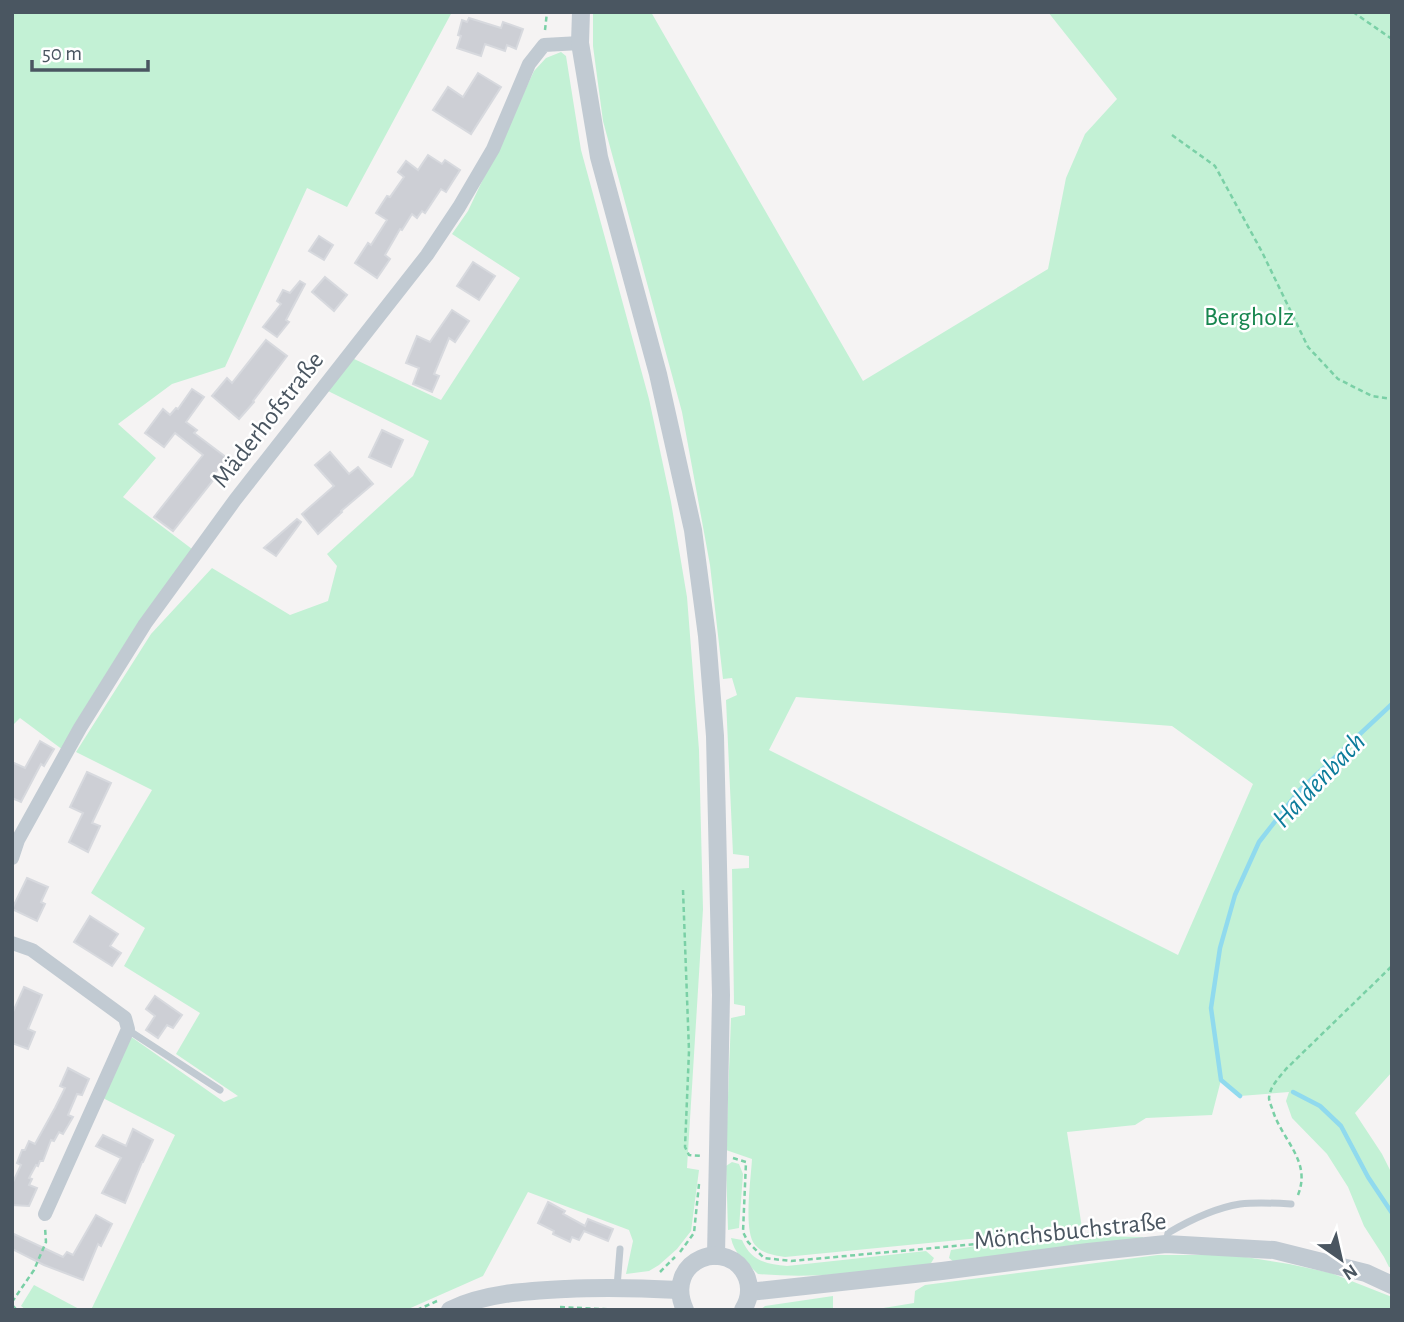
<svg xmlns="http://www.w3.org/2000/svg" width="1404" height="1322" font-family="'Alegreya Sans',sans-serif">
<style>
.green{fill:#c3f1d5;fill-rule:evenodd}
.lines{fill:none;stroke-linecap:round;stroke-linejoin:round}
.stream{stroke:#90daee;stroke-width:4.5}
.building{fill:#cdcfd5;stroke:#d7d9de;stroke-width:2}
.path{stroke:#7ad0a6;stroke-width:2.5;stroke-dasharray:5 3.5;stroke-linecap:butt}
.service{stroke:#c1cad2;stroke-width:7}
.minor{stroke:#c1cad2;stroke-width:14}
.tertiary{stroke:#c1cad2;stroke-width:18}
.labels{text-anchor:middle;stroke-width:5;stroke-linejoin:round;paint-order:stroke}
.park-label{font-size:26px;fill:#17864f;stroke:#fff}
.street-label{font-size:26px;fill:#4a5661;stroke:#fff}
.water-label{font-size:28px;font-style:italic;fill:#0c7c9b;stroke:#fff}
</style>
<rect width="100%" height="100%" fill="#f5f3f3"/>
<!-- green -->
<g class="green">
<path d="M 12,12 L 452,12 L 347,207 L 307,188 L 225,367 L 172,384 L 118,424 L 156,458 L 123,497 L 192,549 L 63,750 L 20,718 L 12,726 Z"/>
<path d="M 593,12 L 651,12 L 863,381 L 1048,269 L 1066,178 L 1085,134 L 1117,99 L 1048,12 L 1392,12 L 1392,1072 L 1355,1113 L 1382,1154 L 1392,1174 L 1392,1268 L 1389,1267 L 1384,1257 L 1364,1226 L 1348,1187 L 1327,1154 L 1292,1118 L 1286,1101 L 1289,1092 L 1240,1096 L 1221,1080 L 1212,1115 L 1146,1118 L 1135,1125 L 1067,1132 L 1082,1228 L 785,1257 C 774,1255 763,1254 755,1245 C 743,1231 751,1179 752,1159 L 726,1150 L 731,1018 L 745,1015 L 745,1006 L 734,1004 L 732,869 L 749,868 L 749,856 L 733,854 L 726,700 L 737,695 L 732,678 L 723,679 L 710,565 L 682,412 L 603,121 L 593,46 ZM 796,697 L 1172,726 L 1253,784 L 1178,955 L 769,750 Z"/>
<path d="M 561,52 L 566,56 L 581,150 L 649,399 L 671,502 L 687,597 L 699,750 L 703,909 L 687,1168 L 699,1170 L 691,1231 L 677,1249 L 659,1265 L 649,1271 L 626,1274 L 633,1241 L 629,1230 L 528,1192 L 483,1276 L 406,1310 L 91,1310 L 175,1135 L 101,1097 L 130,1036 L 224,1102 L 238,1096 L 176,1054 L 200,1013 L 124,966 L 145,928 L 91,893 L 152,790 L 76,752 L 151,634 L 212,568 L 290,615 L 328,601 L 337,566 L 327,554 L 413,476 L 429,441 L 326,390 L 352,358 L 441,400 L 520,278 L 452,234 L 468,211 L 534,71 L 546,58 Z"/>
<path d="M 732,1162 L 739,1164 L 743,1174 L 739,1228 L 728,1230 L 726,1166 Z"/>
<path d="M 1082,1236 L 1143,1237 L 1143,1239 L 954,1262 L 949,1258 L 951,1250 L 976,1246 Z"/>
<path d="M 731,1238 L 742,1240 C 751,1261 766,1264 787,1266 L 926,1251 L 934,1258 L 930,1265 C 874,1272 815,1279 758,1274 C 747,1263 734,1254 731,1238 Z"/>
<path d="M 1158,1255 L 1233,1255 L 1289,1264 L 1331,1273 L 1392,1297 L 1392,1310 L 871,1310 L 914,1303 L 915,1291 L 925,1285 Z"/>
<path d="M 34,1285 L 81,1310 L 26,1310 L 21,1306 Z"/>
<path d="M 833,1296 L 833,1310 L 760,1310 L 765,1306 Z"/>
</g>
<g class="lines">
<!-- stream -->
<g class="stream">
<path d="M 1293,1092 L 1320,1106 L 1341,1126 L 1368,1177 L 1392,1213"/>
<path d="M 1240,1096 L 1221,1080 L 1211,1008 L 1220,948 L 1235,895 L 1259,842 L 1299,791 L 1392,704"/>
</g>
</g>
<!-- building -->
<g class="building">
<path d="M 469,18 L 501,28 L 503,22 L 523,29 L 516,49 L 507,45 L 505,51 L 485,44 L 481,56 L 457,48 L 461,36 L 458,35 L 462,20 L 467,22 Z"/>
<path d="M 478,73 L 501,87 L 471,134 L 433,110 L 448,87 L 463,97 Z"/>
<path d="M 428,155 L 442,164 L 445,160 L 460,170 L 446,192 L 441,189 L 425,213 L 422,211 L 417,218 L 412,214 L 402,230 L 400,229 L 385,255 L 390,259 L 377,278 L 355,263 L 368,243 L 371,245 L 387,220 L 376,213 L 387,196 L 390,197 L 404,177 L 398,172 L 406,161 L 418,170 Z"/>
<path d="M 319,236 L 333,245 L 324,260 L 309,251 Z"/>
<path d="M 473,262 L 495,276 L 479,300 L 457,286 Z"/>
<path d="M 325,277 L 347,295 L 334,311 L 312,292 Z"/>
<path d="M 300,281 L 305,284 L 286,320 L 289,322 L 277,337 L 263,327 L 281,304 L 277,301 L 283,290 L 290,293 Z"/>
<path d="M 452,310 L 469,321 L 455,342 L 449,338 L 434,374 L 439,376 L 432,392 L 413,384 L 419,368 L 406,363 L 417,336 L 430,342 Z"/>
<path d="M 266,340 L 287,356 L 253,401 L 254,402 L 239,419 L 212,396 L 227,378 L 232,383 Z"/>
<path d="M 192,389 L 204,397 L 186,422 L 197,430 L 194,433 L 227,458 L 212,477 L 214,479 L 173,531 L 154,517 L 203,455 L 175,433 L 164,447 L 145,433 L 163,409 L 170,415 L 176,408 L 178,409 Z"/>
<path d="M 382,430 L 403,440 L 391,467 L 369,457 Z"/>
<path d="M 330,452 L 349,474 L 358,467 L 373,484 L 341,511 L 342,512 L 318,534 L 302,514 L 334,486 L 315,465 Z"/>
<path d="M 297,519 L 301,522 L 276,556 L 264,548 Z"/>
<path d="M 40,741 L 54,749 L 44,766 L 41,764 L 21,802 L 12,798 L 12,762 L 25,768 Z"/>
<path d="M 87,772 L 111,783 L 92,823 L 100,826 L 88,852 L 69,842 L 83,813 L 70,807 Z"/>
<path d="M 27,878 L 48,887 L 41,902 L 45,904 L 37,921 L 12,909 Z"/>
<path d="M 90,916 L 118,934 L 110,946 L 121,953 L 112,966 L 74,942 Z"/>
<path d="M 24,987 L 42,995 L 28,1029 L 35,1032 L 28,1049 L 12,1043 L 12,1014 Z"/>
<path d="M 155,996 L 182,1015 L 173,1028 L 167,1025 L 158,1038 L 146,1030 L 155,1016 L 146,1009 Z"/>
<path d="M 68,1068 L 89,1079 L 82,1095 L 77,1094 L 68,1115 L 73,1117 L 63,1134 L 59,1132 L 54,1141 L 51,1140 L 43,1161 L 40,1161 L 38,1166 L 36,1165 L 29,1178 L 32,1179 L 29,1185 L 37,1188 L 29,1206 L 12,1205 L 12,1184 L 21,1165 L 17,1163 L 22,1150 L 25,1150 L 29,1141 L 35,1144 L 55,1108 L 65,1088 L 60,1086 Z"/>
<path d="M 133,1129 L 153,1140 L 143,1162 L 142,1162 L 125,1203 L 102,1193 L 121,1158 L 96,1146 L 103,1135 L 126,1146 Z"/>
<path d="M 548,1202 L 565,1211 L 563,1214 L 585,1226 L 588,1219 L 613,1229 L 608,1241 L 584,1231 L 579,1240 L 572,1237 L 570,1242 L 553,1234 L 554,1231 L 538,1223 Z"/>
<path d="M 96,1215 L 112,1224 L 101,1246 L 98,1244 L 83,1280 L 44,1265 L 12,1249 L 12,1233 L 63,1257 L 67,1252 L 73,1255 Z"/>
</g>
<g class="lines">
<!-- path -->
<g class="path">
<path d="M 1353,12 L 1392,39"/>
<path d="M 545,30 L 547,12"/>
<path d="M 1172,135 L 1215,166 L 1262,252 L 1308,347 L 1338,379 L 1372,396 L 1392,399"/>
<path d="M 683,890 L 689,1051 L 685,1147 L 689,1155 L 702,1156"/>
<path d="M 733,1158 L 746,1162 L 743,1232 L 748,1242 L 764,1258 L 791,1261 L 1097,1233"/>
<path d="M 1298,1195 C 1312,1160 1281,1140 1272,1108 C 1271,1106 1269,1100 1269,1098 C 1270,1086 1279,1078 1286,1069 L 1392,966"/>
<path d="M 680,1252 L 694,1233 L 699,1184"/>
<path d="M 660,1272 L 675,1257"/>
<path d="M 12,1302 L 34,1270 L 46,1242 L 45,1227"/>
<path d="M 12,1305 L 17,1310"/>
<path d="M 560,1307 L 621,1310"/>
<path d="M 417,1310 L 437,1301"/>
</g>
<!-- service -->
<g class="service">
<path d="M 128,1030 L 220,1090"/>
<path d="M 1166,1243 L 1168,1233 C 1190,1220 1215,1208 1240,1204 C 1257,1202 1274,1203 1291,1204"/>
<path d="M 617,1287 L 620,1249"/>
</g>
<!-- minor -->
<g class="minor">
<path d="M 12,858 L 18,840 L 80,728 L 145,624 L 235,500 L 427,255 L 459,207 L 493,149 L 529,64 L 544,45 L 580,43"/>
<path d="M 12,943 L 32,950 L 125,1018 L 128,1029 L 45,1214"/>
</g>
<!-- tertiary -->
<g class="tertiary">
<path d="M 581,12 L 580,43 L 599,157 L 658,374 L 693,530 L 707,636 L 715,736 L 721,995 L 716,1256"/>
<path d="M 749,1292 L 942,1271 L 1088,1252 L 1166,1244 L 1274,1250 L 1366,1273 L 1392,1285"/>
<path d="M 450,1310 C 485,1293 527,1291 566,1289 C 604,1287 641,1288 679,1290"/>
<path d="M 685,1310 C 662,1259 730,1235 747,1278 C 751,1289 749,1300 743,1310"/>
</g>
</g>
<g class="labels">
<!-- park labels -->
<g class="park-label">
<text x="1249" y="325">Bergholz</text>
</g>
<!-- street labels -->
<g class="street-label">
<text transform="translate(267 419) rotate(-52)" y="9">Mäderhofstraße</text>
<text transform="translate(1070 1230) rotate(-6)" y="9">Mönchsbuchstraße</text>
</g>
<!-- water labels -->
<g class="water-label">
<text transform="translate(1318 779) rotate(-46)" y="10">Haldenbach</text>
</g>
</g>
<!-- border -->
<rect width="1404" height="1322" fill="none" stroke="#4a5661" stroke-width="28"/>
<!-- north arrow -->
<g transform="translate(1341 1259) rotate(146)" stroke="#ffffff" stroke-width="5" paint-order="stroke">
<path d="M0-5L12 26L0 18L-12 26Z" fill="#4a5661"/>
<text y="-10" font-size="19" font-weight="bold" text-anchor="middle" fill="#4a5661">N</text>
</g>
<!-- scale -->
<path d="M32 60v10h116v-10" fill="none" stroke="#4a5661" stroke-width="3.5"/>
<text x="42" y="60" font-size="21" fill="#4a5661" stroke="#ffffff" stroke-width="5" paint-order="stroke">50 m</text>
</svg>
